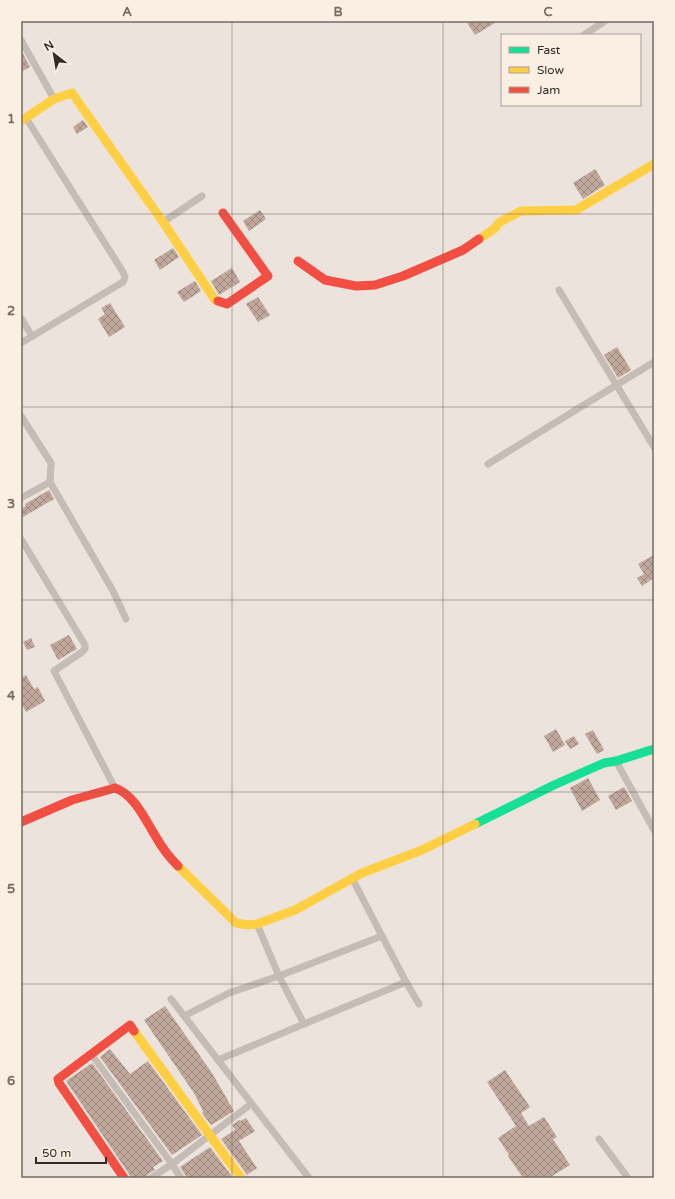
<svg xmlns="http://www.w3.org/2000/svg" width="675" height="1199" font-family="'Varela Round',sans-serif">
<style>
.building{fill:url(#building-cross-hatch)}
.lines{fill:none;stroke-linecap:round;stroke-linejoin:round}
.street{stroke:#c4bcb5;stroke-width:7}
.fast{stroke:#16e098;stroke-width:9}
.slow{stroke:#ffcf43;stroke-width:9}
.jam{stroke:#f24e42;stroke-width:9}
.grid{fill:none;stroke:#746b64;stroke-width:1;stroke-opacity:0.55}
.neatline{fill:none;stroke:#746b64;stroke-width:1.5}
.grid-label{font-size:13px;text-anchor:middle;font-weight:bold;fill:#746b64}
</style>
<defs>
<pattern id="building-cross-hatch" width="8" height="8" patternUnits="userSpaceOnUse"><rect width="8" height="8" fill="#c0a89d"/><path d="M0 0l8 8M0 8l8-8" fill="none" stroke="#9d8980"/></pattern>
</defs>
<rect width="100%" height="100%" fill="#ece4dc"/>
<!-- building -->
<g class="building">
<path d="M 466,21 L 498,21 L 475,35 Z"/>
<path d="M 21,50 L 30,67 L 21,72 Z"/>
<path d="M 83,120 L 88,127 L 77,134 L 73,127 Z"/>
<path d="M 595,169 L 605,185 L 583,199 L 573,183 Z"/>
<path d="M 260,210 L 266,219 L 249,231 L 243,221 Z"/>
<path d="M 173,248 L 179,257 L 160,270 L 154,260 Z"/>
<path d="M 232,268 L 240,282 L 219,295 L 211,281 Z"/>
<path d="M 195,281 L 201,291 L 184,302 L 177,292 Z"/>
<path d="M 258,297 L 270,315 L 258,322 L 246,304 Z"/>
<path d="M 110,303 L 125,327 L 109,337 L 98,319 L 105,314 L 101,308 Z"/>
<path d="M 617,347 L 631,370 L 618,378 L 604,355 Z"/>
<path d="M 49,490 L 54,499 L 21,518 L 21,509 L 26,506 L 25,504 Z"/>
<path d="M 654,555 L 654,578 L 642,586 L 637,578 L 644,574 L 638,564 Z"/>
<path d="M 69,635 L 77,649 L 58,660 L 50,645 Z"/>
<path d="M 31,638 L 35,647 L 27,650 L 23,642 Z"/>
<path d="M 26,675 L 34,689 L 38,687 L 45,701 L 26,712 L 21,703 L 21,678 Z"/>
<path d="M 556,729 L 565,745 L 553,752 L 544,736 Z"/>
<path d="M 593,730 L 604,750 L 597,754 L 585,734 Z"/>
<path d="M 574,736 L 579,744 L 570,749 L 565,741 Z"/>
<path d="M 588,778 L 600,800 L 582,811 L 570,788 Z"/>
<path d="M 624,787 L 632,801 L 616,810 L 608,796 Z"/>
<path d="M 165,1006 L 212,1073 L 234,1111 L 211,1125 L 202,1113 L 203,1111 L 194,1093 L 144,1020 Z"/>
<path d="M 110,1049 L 130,1074 L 148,1061 L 202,1135 L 172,1155 L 100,1057 Z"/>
<path d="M 92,1063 L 163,1161 L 153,1167 L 155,1170 L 148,1174 L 146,1178 L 130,1178 L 129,1174 L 66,1081 Z"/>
<path d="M 505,1070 L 530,1107 L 521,1113 L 529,1126 L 544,1117 L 557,1137 L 553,1139 L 570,1165 L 549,1178 L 523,1178 L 508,1156 L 509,1155 L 498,1138 L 516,1126 L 487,1082 Z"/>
<path d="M 246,1118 L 255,1131 L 239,1141 L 257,1168 L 247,1175 L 221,1139 L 235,1130 L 232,1125 L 239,1120 L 240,1121 Z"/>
<path d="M 210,1147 L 233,1178 L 187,1178 L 180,1167 Z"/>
</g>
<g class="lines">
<!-- street -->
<g class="street">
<path d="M 584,35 L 605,21"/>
<path d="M 21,40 L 54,99"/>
<path d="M 163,222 L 202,196"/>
<path d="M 559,290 L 654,447"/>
<path d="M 21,318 L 32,336"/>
<path d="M 21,343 L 123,282 L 125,277 L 123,272 L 26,118"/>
<path d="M 21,416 L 51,463 L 50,482 L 113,591 L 126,619"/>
<path d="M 488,464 L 654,362"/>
<path d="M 21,498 L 50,482"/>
<path d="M 21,539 L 85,645 L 85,649 L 82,652 L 54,671 L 115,788"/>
<path d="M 616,761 L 654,830"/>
<path d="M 382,936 L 406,982 L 419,1004"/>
<path d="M 171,999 L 309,1178"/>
<path d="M 184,1016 L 229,993 L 279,976 L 382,936 L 352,878"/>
<path d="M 304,1024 L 406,982"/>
<path d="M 91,1054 L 172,1164 L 151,1178"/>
<path d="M 218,1060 L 304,1024 L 279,976 L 257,924"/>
<path d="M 599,1139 L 628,1178"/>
<path d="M 181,1178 L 172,1164 L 247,1107"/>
</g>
<!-- fast -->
<path class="fast" d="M 475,824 L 554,785 L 604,763 L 616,761 L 654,749"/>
<!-- slow -->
<g class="slow">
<path d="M 21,121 L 54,99 L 72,93 L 163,222 L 215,300 L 218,301"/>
<path d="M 479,239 L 494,229 L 500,222 L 521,211 L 576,210 L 654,164"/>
<path d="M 178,866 L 236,923 L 248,925 L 257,924 L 295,910 L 362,873 L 422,850 L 475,824"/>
<path d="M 134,1031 L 241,1178"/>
</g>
<!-- jam -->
<g class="jam">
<path d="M 298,261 L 325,280 L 356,286 L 375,285 L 403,276 L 463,250 L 479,239"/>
<path d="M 218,301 L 227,304 L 268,276 L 223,213"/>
<path d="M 21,822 L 72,800 L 115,788 C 134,794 146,821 156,837 C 162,848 170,858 178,866"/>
<path d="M 124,1178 L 59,1083 L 58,1079 L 130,1025 L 134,1031"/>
</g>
</g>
<!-- grid -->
<path class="grid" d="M 232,21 L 232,1178M 443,21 L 443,1178M 21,214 L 654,214M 21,407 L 654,407M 21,600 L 654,600M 21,792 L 654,792M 21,984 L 654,984"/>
<!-- border -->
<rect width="675" height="1199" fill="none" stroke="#f9efe2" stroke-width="44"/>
<!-- legend -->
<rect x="501" y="34" width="140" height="72" fill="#f9efe2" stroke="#aaa096"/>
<rect x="509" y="47" width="20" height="6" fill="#16e098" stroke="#aaa096"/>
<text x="537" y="54" font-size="12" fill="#342a24">Fast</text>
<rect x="509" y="67" width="20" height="6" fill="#ffcf43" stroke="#aaa096"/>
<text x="537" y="74" font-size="12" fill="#342a24">Slow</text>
<rect x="509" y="87" width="20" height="6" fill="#f24e42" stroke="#aaa096"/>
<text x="537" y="94" font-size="12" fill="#342a24">Jam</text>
<!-- north arrow -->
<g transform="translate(54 54) rotate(329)" stroke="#f9efe2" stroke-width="3" paint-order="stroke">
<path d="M0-3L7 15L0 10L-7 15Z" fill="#342a24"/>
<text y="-6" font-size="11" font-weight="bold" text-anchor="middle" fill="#342a24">N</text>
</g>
<!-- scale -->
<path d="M36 1157v6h70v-6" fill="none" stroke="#342a24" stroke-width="2"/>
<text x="42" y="1157" font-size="12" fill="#342a24" stroke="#f9efe2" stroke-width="3" paint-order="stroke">50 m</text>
<rect x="22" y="22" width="631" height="1155" class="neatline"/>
<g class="grid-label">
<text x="127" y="16">A</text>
<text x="338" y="16">B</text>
<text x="548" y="16">C</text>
<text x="11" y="123">1</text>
<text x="11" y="315">2</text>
<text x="11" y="508">3</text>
<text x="11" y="700">4</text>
<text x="11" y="893">5</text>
<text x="11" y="1085">6</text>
</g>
</svg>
